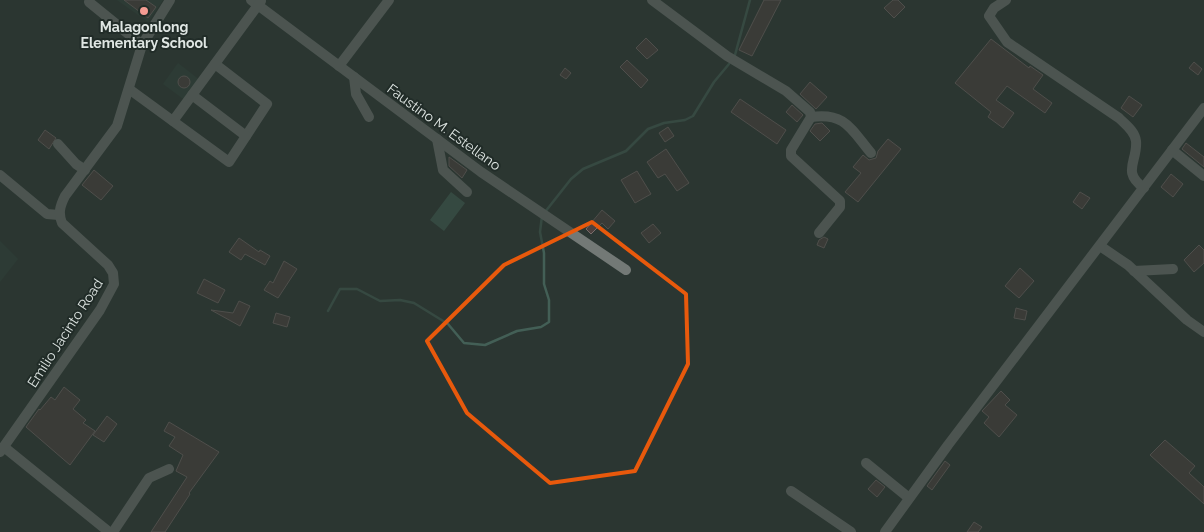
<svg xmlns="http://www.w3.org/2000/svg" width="1204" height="532" font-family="Raleway,sans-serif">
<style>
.built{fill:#2f423a}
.green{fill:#416155}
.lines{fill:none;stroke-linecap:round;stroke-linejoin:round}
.stream{stroke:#435f56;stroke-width:2.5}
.building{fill:#4c403e;stroke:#786b6a}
.minor{stroke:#737976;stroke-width:10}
.marked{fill:none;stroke:#e8590c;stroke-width:4;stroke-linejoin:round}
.poi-dot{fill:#f59c93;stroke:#212c28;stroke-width:2}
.labels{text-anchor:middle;stroke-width:4;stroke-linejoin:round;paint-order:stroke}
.poi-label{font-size:14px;font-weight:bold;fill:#dfe6e3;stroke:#212c28}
.street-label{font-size:14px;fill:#dfe6e3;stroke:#212c28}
</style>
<rect width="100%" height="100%" fill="#2b3632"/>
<!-- built -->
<g class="built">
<path d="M 117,0 L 163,0 L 148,22 Z"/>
<path d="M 178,63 L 201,81 L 186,101 L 163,84 Z"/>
<path d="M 0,241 L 18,259 L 0,282 Z"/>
</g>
<!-- green -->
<path class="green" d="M 451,192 L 465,203 L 444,231 L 430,220 Z"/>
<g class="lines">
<!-- stream -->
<g class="stream">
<path d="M 735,55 L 750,0"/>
<path d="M 545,212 L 571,179 L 583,169 L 626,151 L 648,129 L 664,123 L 685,120 L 693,116 L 714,82 L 729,64"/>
<path d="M 328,311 L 340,289 L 357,289 L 380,301 L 400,300 L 414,303 L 448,324 L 464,343 L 485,345 L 517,331 L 541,327 L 549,322 L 549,300 L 544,284 L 544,253 L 540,232 L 542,216"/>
</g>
</g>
<!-- building -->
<g class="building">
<path d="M 124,0 L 146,0 L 156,7 L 148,18 Z"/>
<path d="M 764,0 L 781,0 L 752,56 L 739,50 Z"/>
<path d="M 893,0 L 898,0 L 905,7 L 894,18 L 884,8 Z"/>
<path d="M 646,38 L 658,50 L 647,59 L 636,48 Z"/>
<path d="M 991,39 L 1029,68 L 1030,66 L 1043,75 L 1033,89 L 1052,103 L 1045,113 L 1007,86 L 996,100 L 1014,113 L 1003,128 L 988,117 L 991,112 L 955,83 Z"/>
<path d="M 627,60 L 648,80 L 641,88 L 620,67 Z"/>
<path d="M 1194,62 L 1202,69 L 1198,75 L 1189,68 Z"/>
<path d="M 565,68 L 571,73 L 566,79 L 560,75 Z"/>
<circle cx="184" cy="82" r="6"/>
<path d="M 810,82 L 827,97 L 816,109 L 800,94 Z"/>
<path d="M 1129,96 L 1142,105 L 1133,117 L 1121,108 Z"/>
<path d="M 740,99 L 786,130 L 777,144 L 731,112 Z"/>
<path d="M 792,105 L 803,115 L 797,122 L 786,112 Z"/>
<path d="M 822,123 L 830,131 L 820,141 L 810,131 L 815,124 Z"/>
<path d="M 668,127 L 674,136 L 665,142 L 659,133 Z"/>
<path d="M 45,130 L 56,138 L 49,149 L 38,140 Z"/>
<path d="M 888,139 L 901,149 L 858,202 L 845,192 L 861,173 L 853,167 L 863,155 L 869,160 L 876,158 L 878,151 Z"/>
<path d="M 1186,143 L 1204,157 L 1204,167 L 1182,149 Z"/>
<path d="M 666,149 L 689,183 L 677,191 L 665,174 L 658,178 L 647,162 Z"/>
<path d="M 449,157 L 467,170 L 462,178 L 449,166 Z"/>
<path d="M 94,170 L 113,186 L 101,200 L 82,185 Z"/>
<path d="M 637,171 L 651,194 L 635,203 L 621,180 Z"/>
<path d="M 1171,174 L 1183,184 L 1173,197 L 1161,187 Z"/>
<path d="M 1080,192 L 1090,198 L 1082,209 L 1073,202 Z"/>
<path d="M 602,210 L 615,221 L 608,229 L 602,223 L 591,234 L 586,229 Z"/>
<path d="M 653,224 L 661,233 L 649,243 L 641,233 Z"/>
<path d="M 824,237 L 828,239 L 824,248 L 817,245 L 819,240 Z"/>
<path d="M 239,238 L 259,252 L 260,250 L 270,256 L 265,265 L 245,254 L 241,260 L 229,252 Z"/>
<path d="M 1199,245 L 1204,250 L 1204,263 L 1194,272 L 1184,260 Z"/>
<path d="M 284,261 L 297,269 L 278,298 L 264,290 L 270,281 L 273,283 Z"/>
<path d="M 1020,268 L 1034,281 L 1019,298 L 1005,286 Z"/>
<path d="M 204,279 L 225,290 L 218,303 L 197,293 Z"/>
<path d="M 239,301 L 250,306 L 240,326 L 211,310 L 233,313 Z"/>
<path d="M 1016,308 L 1027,311 L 1025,320 L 1014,318 Z"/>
<path d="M 276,313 L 290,317 L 287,327 L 273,323 Z"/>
<path d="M 64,387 L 80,400 L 73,409 L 86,420 L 83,423 L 95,431 L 70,465 L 26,427 L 39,409 L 40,410 L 51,397 L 55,400 Z"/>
<path d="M 1001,391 L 1010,400 L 1005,405 L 1017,415 L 999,437 L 984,423 L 989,417 L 982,411 Z"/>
<path d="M 107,416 L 117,424 L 104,442 L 93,435 Z"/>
<path d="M 169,422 L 219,452 L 189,493 L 190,494 L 165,532 L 151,532 L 187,477 L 176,471 L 183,455 L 169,446 L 175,437 L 164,431 Z"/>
<path d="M 1165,440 L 1195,466 L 1189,473 L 1204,487 L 1204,504 L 1150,455 Z"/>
<path d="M 945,461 L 950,465 L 932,490 L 927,486 Z"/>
<path d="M 876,480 L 885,487 L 877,497 L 868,489 Z"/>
<path d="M 974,522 L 982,527 L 978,532 L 967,532 Z"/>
</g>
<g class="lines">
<!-- minor -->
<g class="minor">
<path d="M 251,0 L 481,172 L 626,270"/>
<path d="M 652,0 L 727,56 L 786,91 L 810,112 L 811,117 L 791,150 L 791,156 L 840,201 L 840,207 L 819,233"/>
<path d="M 1006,0 L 994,8 L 989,16 L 1007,42 L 1119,118 C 1125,124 1135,131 1136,141 C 1138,161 1121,172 1144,188"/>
<path d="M 89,2 L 142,45"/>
<path d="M 339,66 L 389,0"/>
<path d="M 354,77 L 356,94 L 369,117"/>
<path d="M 129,89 L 229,162 L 267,104 L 215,64"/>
<path d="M 192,95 L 246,136"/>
<path d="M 811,117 C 845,112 851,129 871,153"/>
<path d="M 173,121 L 261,1"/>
<path d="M 437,139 L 443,170 L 467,192"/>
<path d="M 58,144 L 76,164 L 85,170"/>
<path d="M 1172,150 L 1204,176"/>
<path d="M 0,175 L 47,214 L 59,215"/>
<path d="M 1100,246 L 1128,265 L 1187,320 L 1204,332"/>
<path d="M 1134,271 L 1173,269"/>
<path d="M 4,447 L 109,532"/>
<path d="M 0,452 L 100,310 L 114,284 L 113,273 L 108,265 L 62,223 C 58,213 60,206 65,196 L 117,126 L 142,45 L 170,0"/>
<path d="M 866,463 L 909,498"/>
<path d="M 791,491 L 851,532"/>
<path d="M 113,532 L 149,478 L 169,469"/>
<path d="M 885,532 L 948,445 L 1204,108"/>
</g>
</g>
<!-- marked area -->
<path d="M0 0H1204V532H0ZM 592,222 L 686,294 L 688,364 L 635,471 L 550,483 L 467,413 L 427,341 L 504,265 Z" fill="#2b3632" fill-opacity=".55" fill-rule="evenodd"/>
<path class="marked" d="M 592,222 L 686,294 L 688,364 L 635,471 L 550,483 L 467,413 L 427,341 L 504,265 Z"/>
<!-- markers -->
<circle class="poi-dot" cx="144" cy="11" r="5"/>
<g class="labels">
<!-- poi labels -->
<g class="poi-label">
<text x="144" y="32">Malagonlong<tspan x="144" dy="16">Elementary School</tspan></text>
</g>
<!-- street labels -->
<g class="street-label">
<text transform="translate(444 127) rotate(36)" y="5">Faustino M. Estellano</text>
<text transform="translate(65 333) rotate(-57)" y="5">Emilio Jacinto Road</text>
</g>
</g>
</svg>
